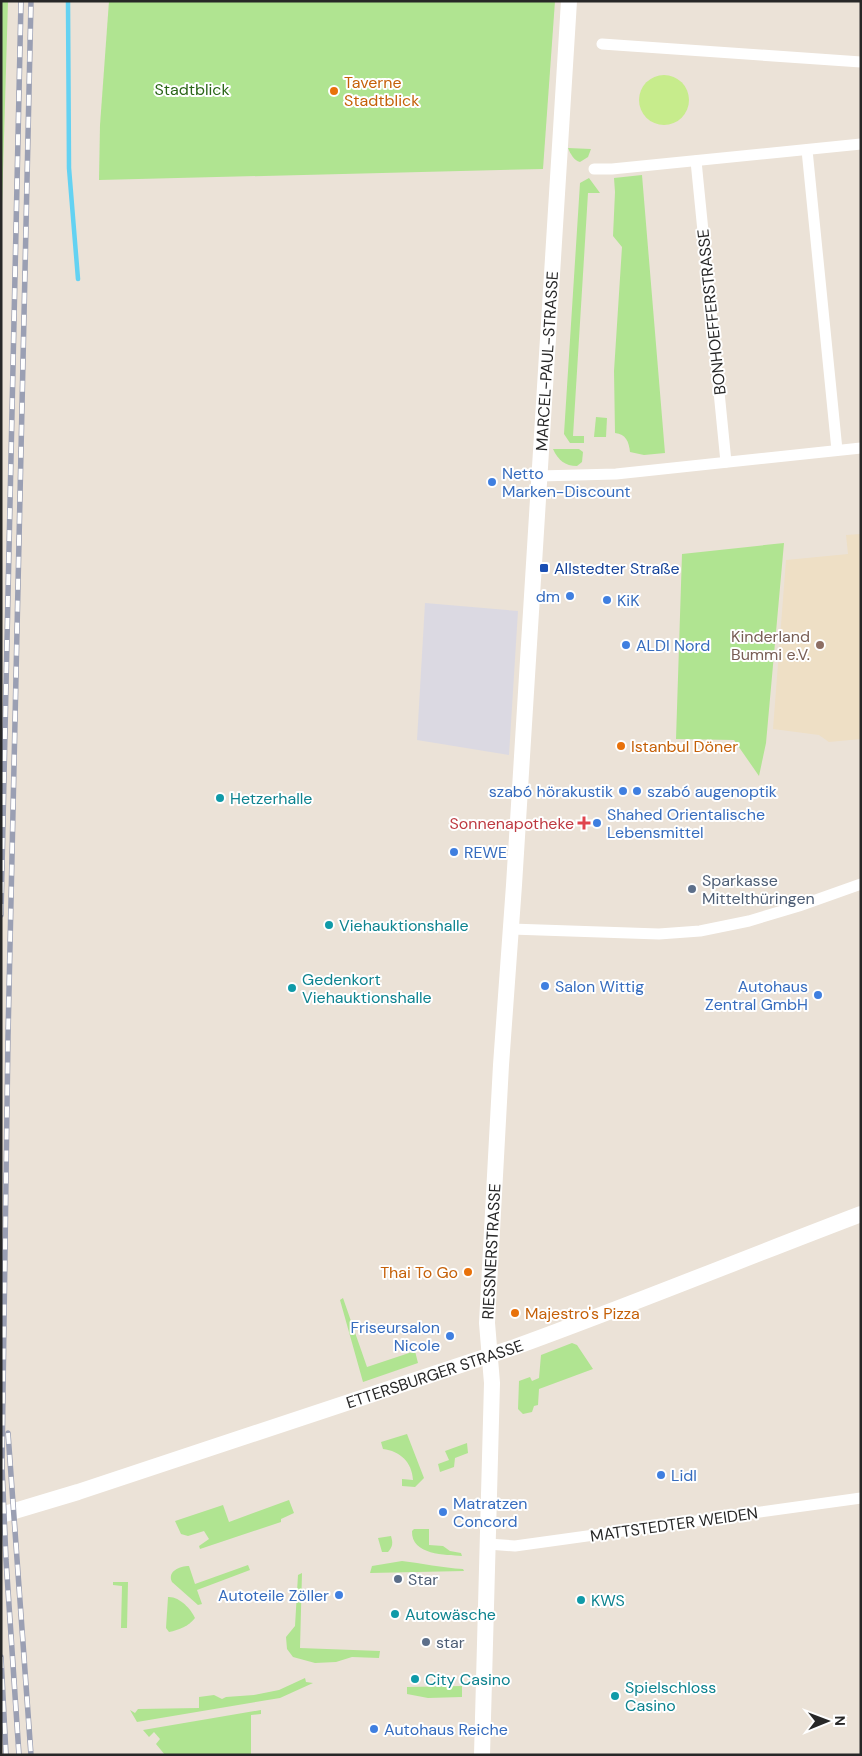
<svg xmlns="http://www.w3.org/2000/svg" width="862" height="1756" font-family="'DM Sans',sans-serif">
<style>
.industrial{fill:#dbd9e2}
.education{fill:#eedfc5}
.green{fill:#b0e491}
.pitch{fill:#c7ec8c}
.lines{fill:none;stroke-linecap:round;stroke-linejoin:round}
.stream{stroke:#64d2f2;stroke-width:4.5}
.street{stroke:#fff;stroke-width:11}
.secondary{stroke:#fff;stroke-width:16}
.rail-casing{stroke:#9a9fb3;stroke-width:5.5}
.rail{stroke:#fff;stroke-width:4;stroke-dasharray:11;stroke-linecap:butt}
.food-dot{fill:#e8710a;stroke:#fff;stroke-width:2}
.shop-dot{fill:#3f7fe0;stroke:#fff;stroke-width:2}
.transit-dot{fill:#1a4fb4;stroke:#fff;stroke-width:2}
.education-dot{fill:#8d6e63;stroke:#fff;stroke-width:2}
.culture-dot{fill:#0f9aa8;stroke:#fff;stroke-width:2}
.health-dot{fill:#e0444e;stroke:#fff;stroke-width:2}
.service-dot{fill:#5c6f8a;stroke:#fff;stroke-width:2}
.labels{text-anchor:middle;stroke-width:4;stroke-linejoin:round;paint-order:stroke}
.food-label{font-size:16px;fill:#c56008;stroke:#fff;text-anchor:start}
.park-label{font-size:16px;fill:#296516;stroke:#fff}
.street-label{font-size:16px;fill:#272727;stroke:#fff}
.shop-label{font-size:16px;fill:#366cbe;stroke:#fff;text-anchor:start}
.transit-label{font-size:16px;fill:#164399;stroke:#fff;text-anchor:start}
.education-label{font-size:16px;fill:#785e54;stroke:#fff;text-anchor:end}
.culture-label{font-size:16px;fill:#0d838f;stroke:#fff;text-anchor:start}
.health-label{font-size:16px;fill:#be3a42;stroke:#fff;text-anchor:end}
.service-label{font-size:16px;fill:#4e5e75;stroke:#fff;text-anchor:start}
</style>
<rect width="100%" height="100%" fill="#ebe2d7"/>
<!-- industrial -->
<path class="industrial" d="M 425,603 L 518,611 L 509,755 L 417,740 Z"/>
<!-- education -->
<path class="education" d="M 861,534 L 861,739 L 829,742 L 819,735 L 773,729 L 786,560 L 848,554 L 846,535 Z"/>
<!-- green -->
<g class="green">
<path d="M 1,1 L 8,1 L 1,240 Z"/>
<path d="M 109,1 L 555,1 L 543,169 L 99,180 L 100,125 Z"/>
<path d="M 568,148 L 591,149 L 588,157 L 580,162 C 574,161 570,153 568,148 Z"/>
<path d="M 642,175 L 665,453 L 644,455 L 630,452 C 629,442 626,434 615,433 L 614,371 L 622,247 L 613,236 L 615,192 L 614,178 Z"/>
<path d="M 589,178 L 600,193 L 588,193 L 573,436 L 584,436 L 584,443 L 570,443 L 564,434 L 580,183 Z"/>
<path d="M 596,417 L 607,418 L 606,437 L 594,437 Z"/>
<path d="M 553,449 L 579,449 L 583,452 L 582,462 L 577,466 C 565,466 558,460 553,449 Z"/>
<path d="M 784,543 L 766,743 L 759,776 L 734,740 L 676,739 L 682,554 Z"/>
<path d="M 343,1298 L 367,1367 L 415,1351 L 418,1363 L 363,1382 L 340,1300 Z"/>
<path d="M 572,1343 L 577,1345 L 593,1369 L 539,1389 L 538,1405 L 534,1406 L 532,1412 L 523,1414 L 518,1409 L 519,1381 L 530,1377 L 532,1381 L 539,1378 L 541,1355 Z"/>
<path d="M 407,1434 L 424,1478 L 415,1487 L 402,1486 L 402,1479 L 413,1480 C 412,1462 400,1451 383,1449 L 381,1442 Z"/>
<path d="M 467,1443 L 468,1453 L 455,1458 L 454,1467 L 440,1472 L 438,1464 L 449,1460 L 445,1451 Z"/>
<path d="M 289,1500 L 294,1513 L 281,1519 L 281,1522 L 200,1549 L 199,1546 L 209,1539 L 204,1531 L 188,1536 L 181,1534 L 175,1521 L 223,1505 L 229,1522 Z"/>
<path d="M 414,1529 L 429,1529 L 429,1545 L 443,1546 L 450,1551 L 461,1553 L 462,1556 C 446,1555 411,1555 412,1531 Z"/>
<path d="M 391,1536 C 393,1543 393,1546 388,1552 L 382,1552 L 378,1538 Z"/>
<path d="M 402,1561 C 422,1563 442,1568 463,1569 L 464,1571 L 370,1573 L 372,1566 Z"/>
<path d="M 248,1565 L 250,1570 L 197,1590 L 202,1604 L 198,1605 L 172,1582 C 167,1571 180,1566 189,1566 L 195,1584 Z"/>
<path d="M 302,1573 L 300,1648 L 380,1651 L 379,1658 L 352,1657 L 336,1662 L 315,1663 L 293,1657 L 287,1649 L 286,1637 L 295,1626 L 298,1575 Z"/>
<path d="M 113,1582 L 128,1582 L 127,1628 L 121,1628 L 122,1586 L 113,1585 Z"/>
<path d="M 168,1597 C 179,1596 191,1609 195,1618 C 189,1626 179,1630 169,1632 L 166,1628 Z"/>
<path d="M 305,1678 L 306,1682 L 313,1683 L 280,1698 L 137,1722 L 130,1710 L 135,1713 L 138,1709 L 199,1708 L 199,1697 L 214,1695 L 222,1699 L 226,1697 L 254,1695 L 279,1690 Z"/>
<path d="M 462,1686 L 462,1697 L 428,1698 L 407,1694 L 407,1687 Z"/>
<path d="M 261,1710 L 261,1714 L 251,1715 L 251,1755 L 165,1755 L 156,1744 L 160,1739 L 154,1732 L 149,1737 L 143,1730 Z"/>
</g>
<!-- pitch -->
<circle class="pitch" cx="664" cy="100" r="25"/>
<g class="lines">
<!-- stream -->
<path class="stream" d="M 68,1 L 69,168 L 78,279"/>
<!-- street -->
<g class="street">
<path d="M 602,44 L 861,62"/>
<path d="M 807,150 L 837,450"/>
<path d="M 696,161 L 726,462"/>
<path d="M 594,169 L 612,169 L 861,144"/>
<path d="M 539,476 L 616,474 L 861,448"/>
<path d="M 511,929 L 659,934 L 700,931 L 749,921 L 799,906 L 861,884"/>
<path d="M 488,1544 L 515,1546 L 861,1498"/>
</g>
<!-- secondary -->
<g class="secondary">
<path id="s1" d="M 1,1515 L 78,1492 L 515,1347 C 631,1305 745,1258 861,1214"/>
<path id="s2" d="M 482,1755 L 492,1383 L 487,1323 L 501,1065 L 514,885 L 569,1"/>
</g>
<defs>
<g id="rail">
<path d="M 1,915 L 21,1"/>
<path d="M 8,1433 L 31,1755"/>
<path d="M 1,1657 L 6,1755"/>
<path d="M 19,1755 L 6,1560 L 2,1466 L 8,1036 L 31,1"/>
</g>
</defs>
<!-- rail casing -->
<use href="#rail" class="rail-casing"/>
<!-- rail -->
<use href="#rail" class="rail"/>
</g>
<!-- markers -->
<g class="food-dot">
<circle cx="334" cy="91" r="5"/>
<circle cx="621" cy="746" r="5"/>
<circle cx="468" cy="1272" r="5"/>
<circle cx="515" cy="1313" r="5"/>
</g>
<g class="shop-dot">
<circle cx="492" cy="482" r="5"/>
<circle cx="570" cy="596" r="5"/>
<circle cx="607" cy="600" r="5"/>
<circle cx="626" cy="645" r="5"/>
<circle cx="623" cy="791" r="5"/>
<circle cx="637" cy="791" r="5"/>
<circle cx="597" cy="823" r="5"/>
<circle cx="454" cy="852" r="5"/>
<circle cx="545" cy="986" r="5"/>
<circle cx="818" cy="995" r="5"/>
<circle cx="450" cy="1336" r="5"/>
<circle cx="661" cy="1475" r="5"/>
<circle cx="443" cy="1512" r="5"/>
<circle cx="339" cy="1595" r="5"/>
<circle cx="374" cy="1729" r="5"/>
</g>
<rect class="transit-dot" x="539" y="563" width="10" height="10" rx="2.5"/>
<circle class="education-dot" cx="820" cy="645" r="5"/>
<g class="culture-dot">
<circle cx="220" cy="798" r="5"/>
<circle cx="329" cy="925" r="5"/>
<circle cx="292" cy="988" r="5"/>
<circle cx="581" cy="1600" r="5"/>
<circle cx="395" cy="1614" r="5"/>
<circle cx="415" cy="1679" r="5"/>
<circle cx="615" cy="1696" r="5"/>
</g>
<path class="health-dot" d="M581.5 815.5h5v5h5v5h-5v5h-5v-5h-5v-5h5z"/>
<g class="service-dot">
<circle cx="692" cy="889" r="5"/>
<circle cx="398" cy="1579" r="5"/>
<circle cx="426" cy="1642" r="5"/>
</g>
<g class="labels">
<!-- food labels -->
<g class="food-label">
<text x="344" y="88">Taverne<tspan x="344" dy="18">Stadtblick</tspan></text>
<text x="631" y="752">Istanbul Döner</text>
<text x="458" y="1278" text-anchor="end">Thai To Go</text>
<text x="525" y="1319">Majestro's Pizza</text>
</g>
<!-- park labels -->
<g class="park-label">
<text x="192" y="95">Stadtblick</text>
</g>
<!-- street labels -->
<g class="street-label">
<text transform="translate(711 312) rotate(-96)" y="6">BONHOEFFERSTRASSE</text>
<text dy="6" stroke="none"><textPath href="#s2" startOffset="1396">MARCEL-PAUL-STRASSE</textPath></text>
<text dy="6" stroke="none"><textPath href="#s2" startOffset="504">RIESSNERSTRASSE</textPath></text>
<text dy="6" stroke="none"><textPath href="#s1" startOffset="456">ETTERSBURGER STRASSE</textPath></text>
<text transform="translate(674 1524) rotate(-8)" y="6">MATTSTEDTER WEIDEN</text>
</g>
<!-- shop labels -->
<g class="shop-label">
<text x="502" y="479">Netto<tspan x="502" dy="18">Marken-Discount</tspan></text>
<text x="560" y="602" text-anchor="end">dm</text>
<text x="617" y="606">KiK</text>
<text x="636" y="651">ALDI Nord</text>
<text x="613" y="797" text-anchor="end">szabó hörakustik</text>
<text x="647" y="797">szabó augenoptik</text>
<text x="607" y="820">Shahed Orientalische<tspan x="607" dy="18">Lebensmittel</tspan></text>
<text x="464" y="858">REWE</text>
<text x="555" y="992">Salon Wittig</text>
<text x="808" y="992" text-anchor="end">Autohaus<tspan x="808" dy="18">Zentral GmbH</tspan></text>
<text x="440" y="1333" text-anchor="end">Friseursalon<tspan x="440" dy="18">Nicole</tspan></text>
<text x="671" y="1481">Lidl</text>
<text x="453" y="1509">Matratzen<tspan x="453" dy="18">Concord</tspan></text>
<text x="329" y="1601" text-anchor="end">Autoteile Zöller</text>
<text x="384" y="1735">Autohaus Reiche</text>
</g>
<!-- transit labels -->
<g class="transit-label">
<text x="554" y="574">Allstedter Straße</text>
</g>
<!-- education labels -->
<g class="education-label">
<text x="810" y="642">Kinderland<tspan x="810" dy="18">Bummi e.V.</tspan></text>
</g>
<!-- culture labels -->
<g class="culture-label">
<text x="230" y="804">Hetzerhalle</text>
<text x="339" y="931">Viehauktionshalle</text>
<text x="302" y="985">Gedenkort<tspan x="302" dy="18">Viehauktionshalle</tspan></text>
<text x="591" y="1606">KWS</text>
<text x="405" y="1620">Autowäsche</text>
<text x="425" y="1685">City Casino</text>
<text x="625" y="1693">Spielschloss<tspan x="625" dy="18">Casino</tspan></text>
</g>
<!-- health labels -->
<g class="health-label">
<text x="574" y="829">Sonnenapotheke</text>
</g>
<!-- service labels -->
<g class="service-label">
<text x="702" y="886">Sparkasse<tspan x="702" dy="18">Mittelthüringen</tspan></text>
<text x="408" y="1585">Star</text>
<text x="436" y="1648">star</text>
</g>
</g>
<!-- border -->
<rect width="862" height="1756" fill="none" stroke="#272727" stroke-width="5"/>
<!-- north arrow -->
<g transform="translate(827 1721) rotate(89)" stroke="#ffffff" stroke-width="4" paint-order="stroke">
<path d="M0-4L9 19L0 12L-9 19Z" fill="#272727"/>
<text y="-8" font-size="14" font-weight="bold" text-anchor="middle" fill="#272727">N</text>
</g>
</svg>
